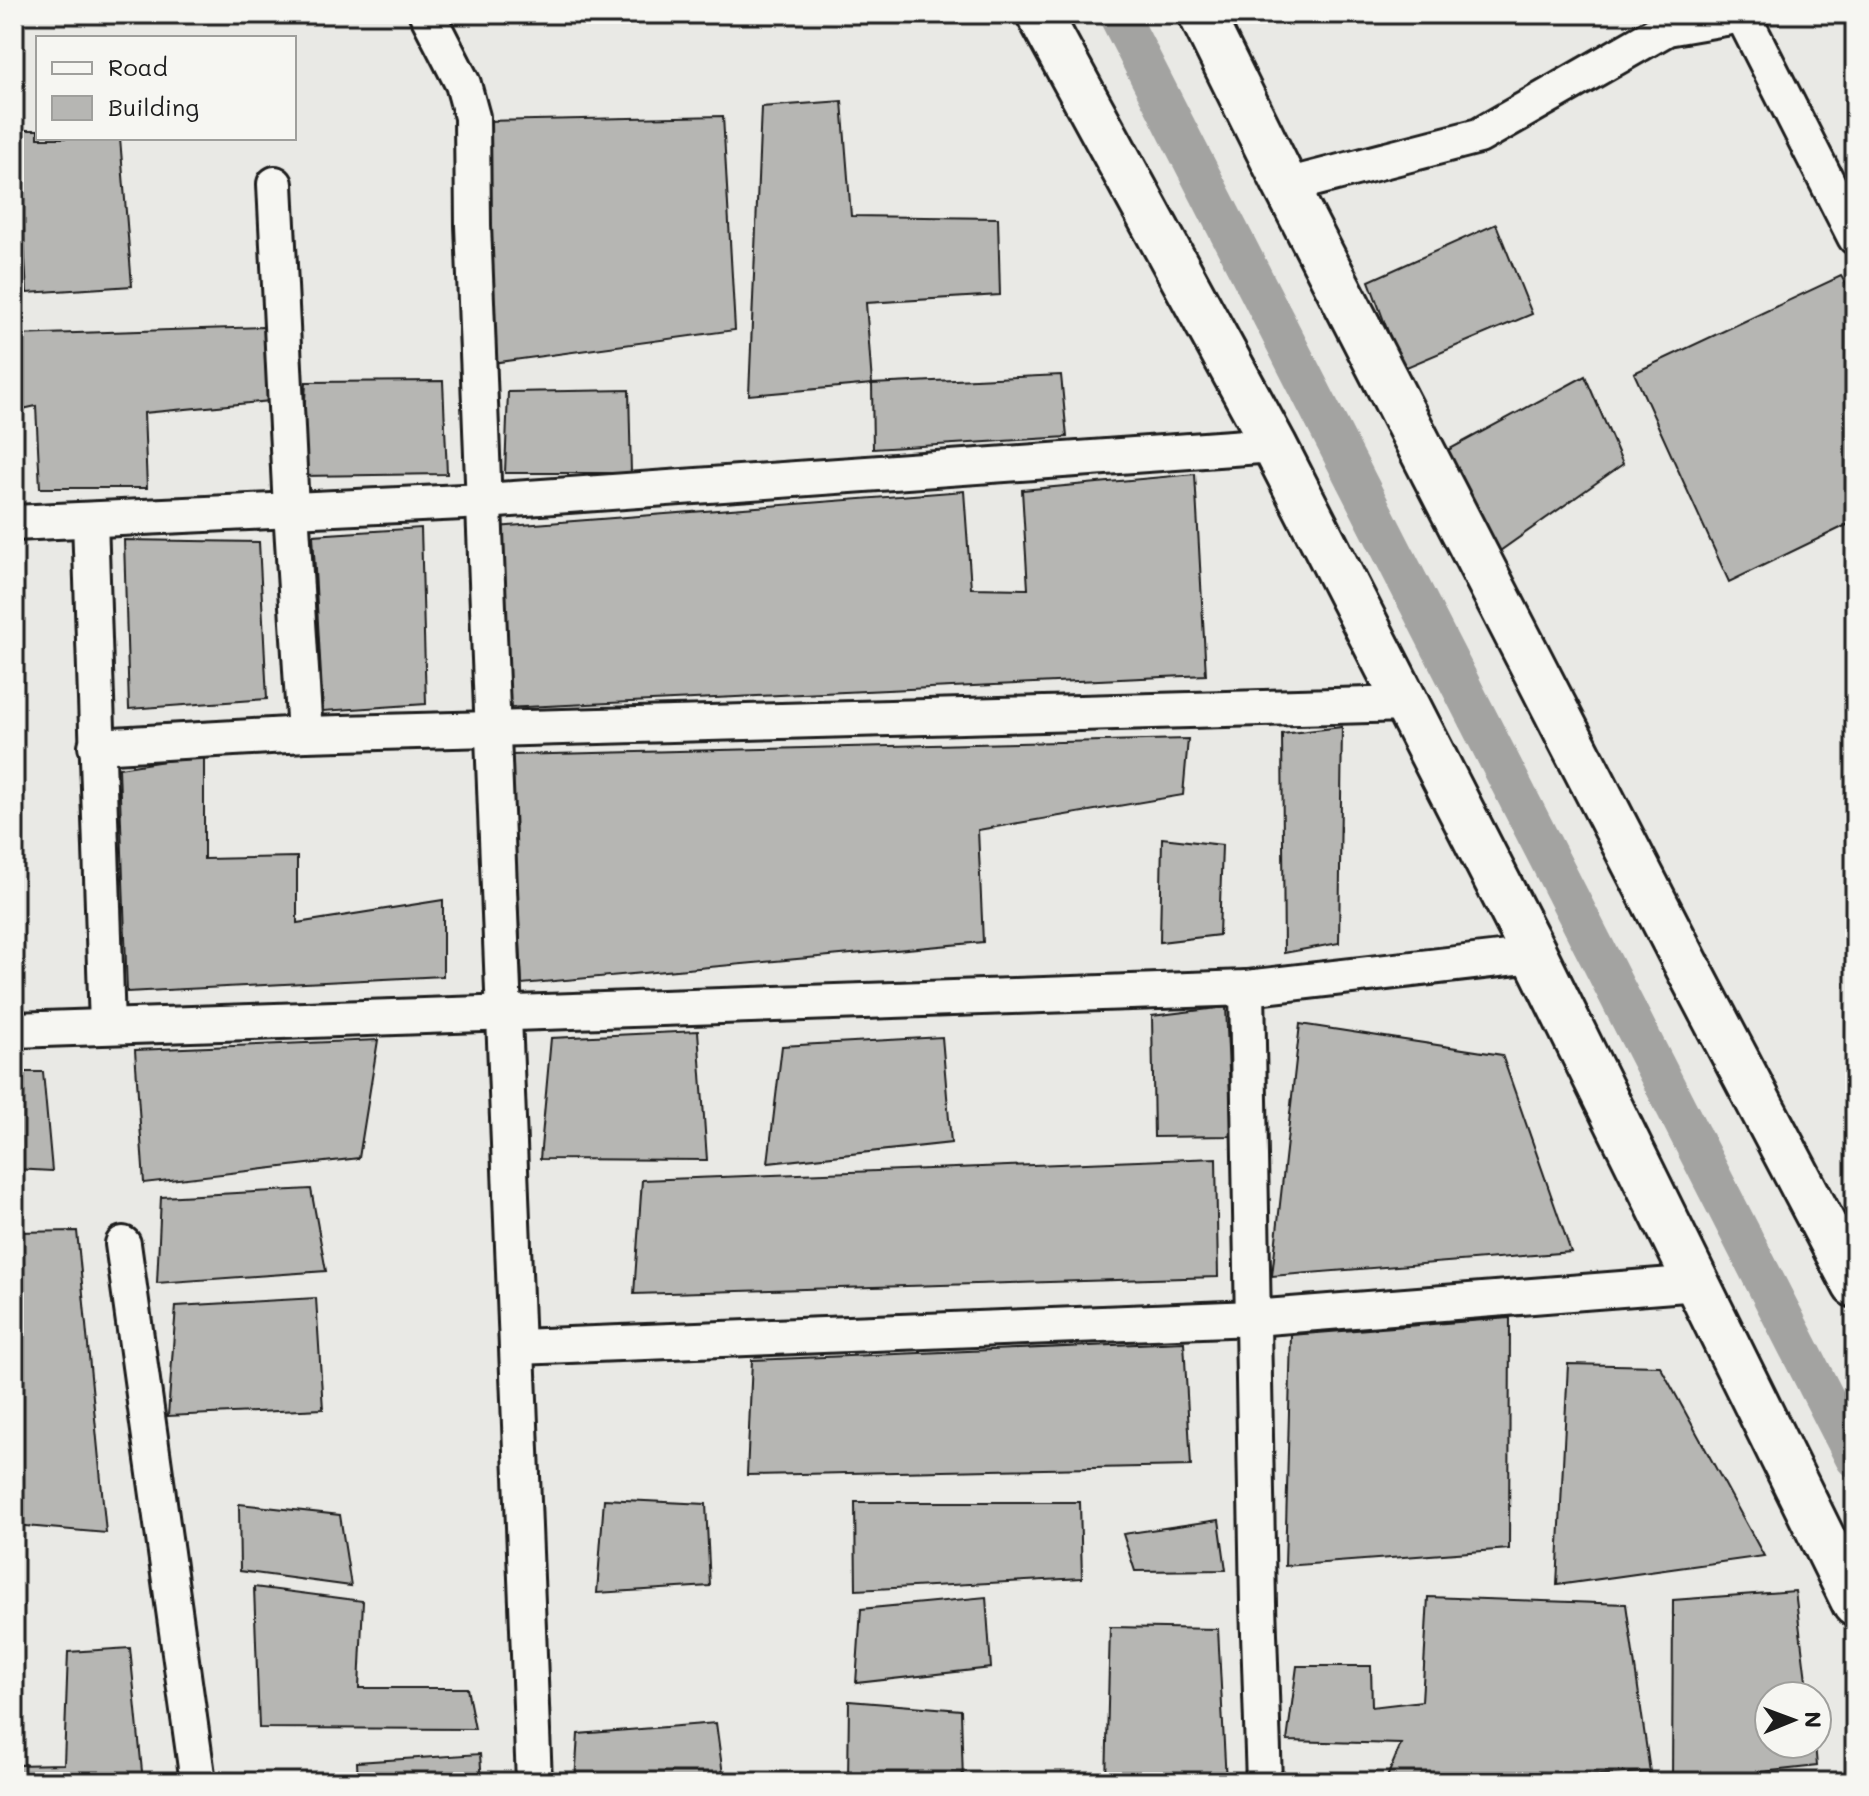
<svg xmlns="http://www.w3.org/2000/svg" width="1869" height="1796" font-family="Mali,sans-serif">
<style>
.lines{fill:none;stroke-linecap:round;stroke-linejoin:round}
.canal{stroke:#a3a3a1;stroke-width:40}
.building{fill:#b6b6b3;stroke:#1c1c1c;stroke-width:2}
.street-casing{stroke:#1c1c1c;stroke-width:40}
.secondary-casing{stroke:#1c1c1c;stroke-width:50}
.street{stroke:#f6f6f2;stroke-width:34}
.secondary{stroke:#f6f6f2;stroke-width:44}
</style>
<rect width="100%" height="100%" fill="#e9e9e5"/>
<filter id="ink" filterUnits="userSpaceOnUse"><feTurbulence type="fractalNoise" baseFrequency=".0125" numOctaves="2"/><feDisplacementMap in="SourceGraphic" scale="16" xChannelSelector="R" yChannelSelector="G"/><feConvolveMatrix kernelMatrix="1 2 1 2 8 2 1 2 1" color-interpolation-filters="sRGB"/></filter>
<g filter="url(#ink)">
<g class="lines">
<!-- canal -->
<path class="canal" d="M 1118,14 L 1855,1458"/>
</g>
<!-- building -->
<g class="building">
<path d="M 842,101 L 851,216 L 998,218 L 1000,295 L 866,303 L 872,384 L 749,395 L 761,107 Z"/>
<path d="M 723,116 L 735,330 L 492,363 L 483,121 Z"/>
<path d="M 14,130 L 38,130 L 38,138 L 120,138 L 132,286 L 27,293 L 23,226 L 14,226 Z"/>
<path d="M 1496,224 L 1532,314 L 1402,369 L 1369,281 Z"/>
<path d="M 1841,276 L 1855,299 L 1855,521 L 1729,582 L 1634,373 Z"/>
<path d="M 264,327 L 270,401 L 144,413 L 147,488 L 40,488 L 36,406 L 14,411 L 14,335 Z"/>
<path d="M 1061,375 L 1067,437 L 873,449 L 872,384 Z"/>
<path d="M 1585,376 L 1623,464 L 1490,558 L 1437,456 Z"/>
<path d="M 443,381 L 447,474 L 301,476 L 306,382 Z"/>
<path d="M 629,390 L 631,473 L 505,473 L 508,392 Z"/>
<path d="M 1195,474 L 1206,675 L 504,708 L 495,527 L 964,491 L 971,588 L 1028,589 L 1022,490 Z"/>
<path d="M 421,528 L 426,704 L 323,711 L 313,535 Z"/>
<path d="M 124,540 L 259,542 L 267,699 L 129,709 Z"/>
<path d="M 1342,727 L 1339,943 L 1284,953 L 1282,734 Z"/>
<path d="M 1188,739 L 1183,795 L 978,830 L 983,942 L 522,984 L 511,755 Z"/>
<path d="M 204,755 L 204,859 L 297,857 L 297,923 L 443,900 L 443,976 L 127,992 L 119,768 Z"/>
<path d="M 1162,838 L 1222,845 L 1219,935 L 1160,942 Z"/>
<path d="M 1226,1007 L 1232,1136 L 1154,1137 L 1152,1016 Z"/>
<path d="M 1300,1024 L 1502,1055 L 1571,1252 L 1272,1276 Z"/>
<path d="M 698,1031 L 707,1160 L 540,1159 L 551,1038 Z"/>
<path d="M 942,1037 L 951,1143 L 768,1163 L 782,1046 Z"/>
<path d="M 378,1040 L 359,1158 L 144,1183 L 135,1050 Z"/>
<path d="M 14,1072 L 43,1072 L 52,1171 L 14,1169 Z"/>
<path d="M 1216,1158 L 1218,1277 L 634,1294 L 642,1180 Z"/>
<path d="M 311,1189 L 326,1271 L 157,1283 L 161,1197 Z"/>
<path d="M 77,1231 L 106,1533 L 14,1525 L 14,1232 Z"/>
<path d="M 316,1298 L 323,1409 L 168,1416 L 176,1306 Z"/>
<path d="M 1510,1318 L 1509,1549 L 1285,1566 L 1291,1335 Z"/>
<path d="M 1184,1342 L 1191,1466 L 747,1475 L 752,1360 Z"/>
<path d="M 1568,1364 L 1660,1366 L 1764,1556 L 1557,1585 Z"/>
<path d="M 604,1499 L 706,1504 L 710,1586 L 597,1593 Z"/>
<path d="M 855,1502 L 1080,1502 L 1082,1578 L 856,1590 Z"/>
<path d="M 239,1504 L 340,1515 L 351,1586 L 240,1571 Z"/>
<path d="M 1219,1520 L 1226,1570 L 1135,1571 L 1123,1534 Z"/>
<path d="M 254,1587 L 363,1601 L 359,1688 L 467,1688 L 475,1729 L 259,1728 Z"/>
<path d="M 1795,1591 L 1808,1696 L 1769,1696 L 1769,1744 L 1815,1744 L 1817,1766 L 1672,1782 L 1673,1600 Z"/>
<path d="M 986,1597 L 991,1668 L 856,1683 L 861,1609 Z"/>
<path d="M 1428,1597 L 1626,1604 L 1650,1772 L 1433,1782 L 1385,1782 L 1401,1744 L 1287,1741 L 1297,1666 L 1371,1666 L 1372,1707 L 1422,1701 Z"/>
<path d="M 1110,1627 L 1218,1629 L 1226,1782 L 1106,1782 Z"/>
<path d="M 130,1648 L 143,1782 L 14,1782 L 14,1765 L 64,1764 L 68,1652 Z"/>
<path d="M 849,1701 L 961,1710 L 963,1782 L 848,1782 Z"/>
<path d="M 716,1723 L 724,1782 L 575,1782 L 578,1734 Z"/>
<path d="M 480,1754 L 482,1782 L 358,1782 L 357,1762 Z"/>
</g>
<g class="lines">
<defs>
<g id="street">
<path d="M 427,14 L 463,84 L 472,117 L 473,225 L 534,1782"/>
<path d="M 1743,16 L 1855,237"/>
<path d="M 275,184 L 291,509 L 305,734"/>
<path d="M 1286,186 L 1479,136 L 1667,28 L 1748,14"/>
<path d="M 90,520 L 107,1026"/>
<path d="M 14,523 L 484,501 L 1274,445"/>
<path d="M 96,746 L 305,734 L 1407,704"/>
<path d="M 1247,988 L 1258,1604 L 1264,1782"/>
<path d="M 14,1030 L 1247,988 L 1535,955"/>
<path d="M 123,1244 L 198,1782"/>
<path d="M 518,1347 L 1253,1318 L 1698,1283"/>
</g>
<g id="secondary">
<path d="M 1039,14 L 1274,445 L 1535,955 L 1855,1604"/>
<path d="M 1201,14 L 1286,186 L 1693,977 L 1855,1285"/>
</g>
</defs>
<!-- street casing -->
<use href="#street" class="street-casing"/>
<!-- secondary casing -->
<use href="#secondary" class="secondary-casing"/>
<!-- street -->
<use href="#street" class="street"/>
<!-- secondary -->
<use href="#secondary" class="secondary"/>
</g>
</g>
<!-- margin -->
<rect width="1869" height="1796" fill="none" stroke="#f6f6f2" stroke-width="48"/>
<rect x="24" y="24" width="1821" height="1748" fill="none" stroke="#1c1c1c" stroke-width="3" filter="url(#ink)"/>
<!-- legend -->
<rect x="36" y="36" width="260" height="104" fill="#f6f6f2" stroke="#9f9f9c" stroke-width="2"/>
<rect x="52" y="62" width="40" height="12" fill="#f6f6f2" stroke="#9f9f9c" stroke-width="2"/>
<text x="108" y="76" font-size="24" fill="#1c1c1c">Road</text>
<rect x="52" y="96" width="40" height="24" fill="#b6b6b3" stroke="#9f9f9c" stroke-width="2"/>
<text x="108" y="116" font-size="24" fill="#1c1c1c">Building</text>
<!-- north arrow -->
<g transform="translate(1793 1720) rotate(89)"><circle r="38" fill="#f6f6f2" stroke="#9f9f9c" stroke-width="2"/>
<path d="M0-6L14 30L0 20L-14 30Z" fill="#1c1c1c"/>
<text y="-12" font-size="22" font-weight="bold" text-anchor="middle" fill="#1c1c1c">N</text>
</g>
</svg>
